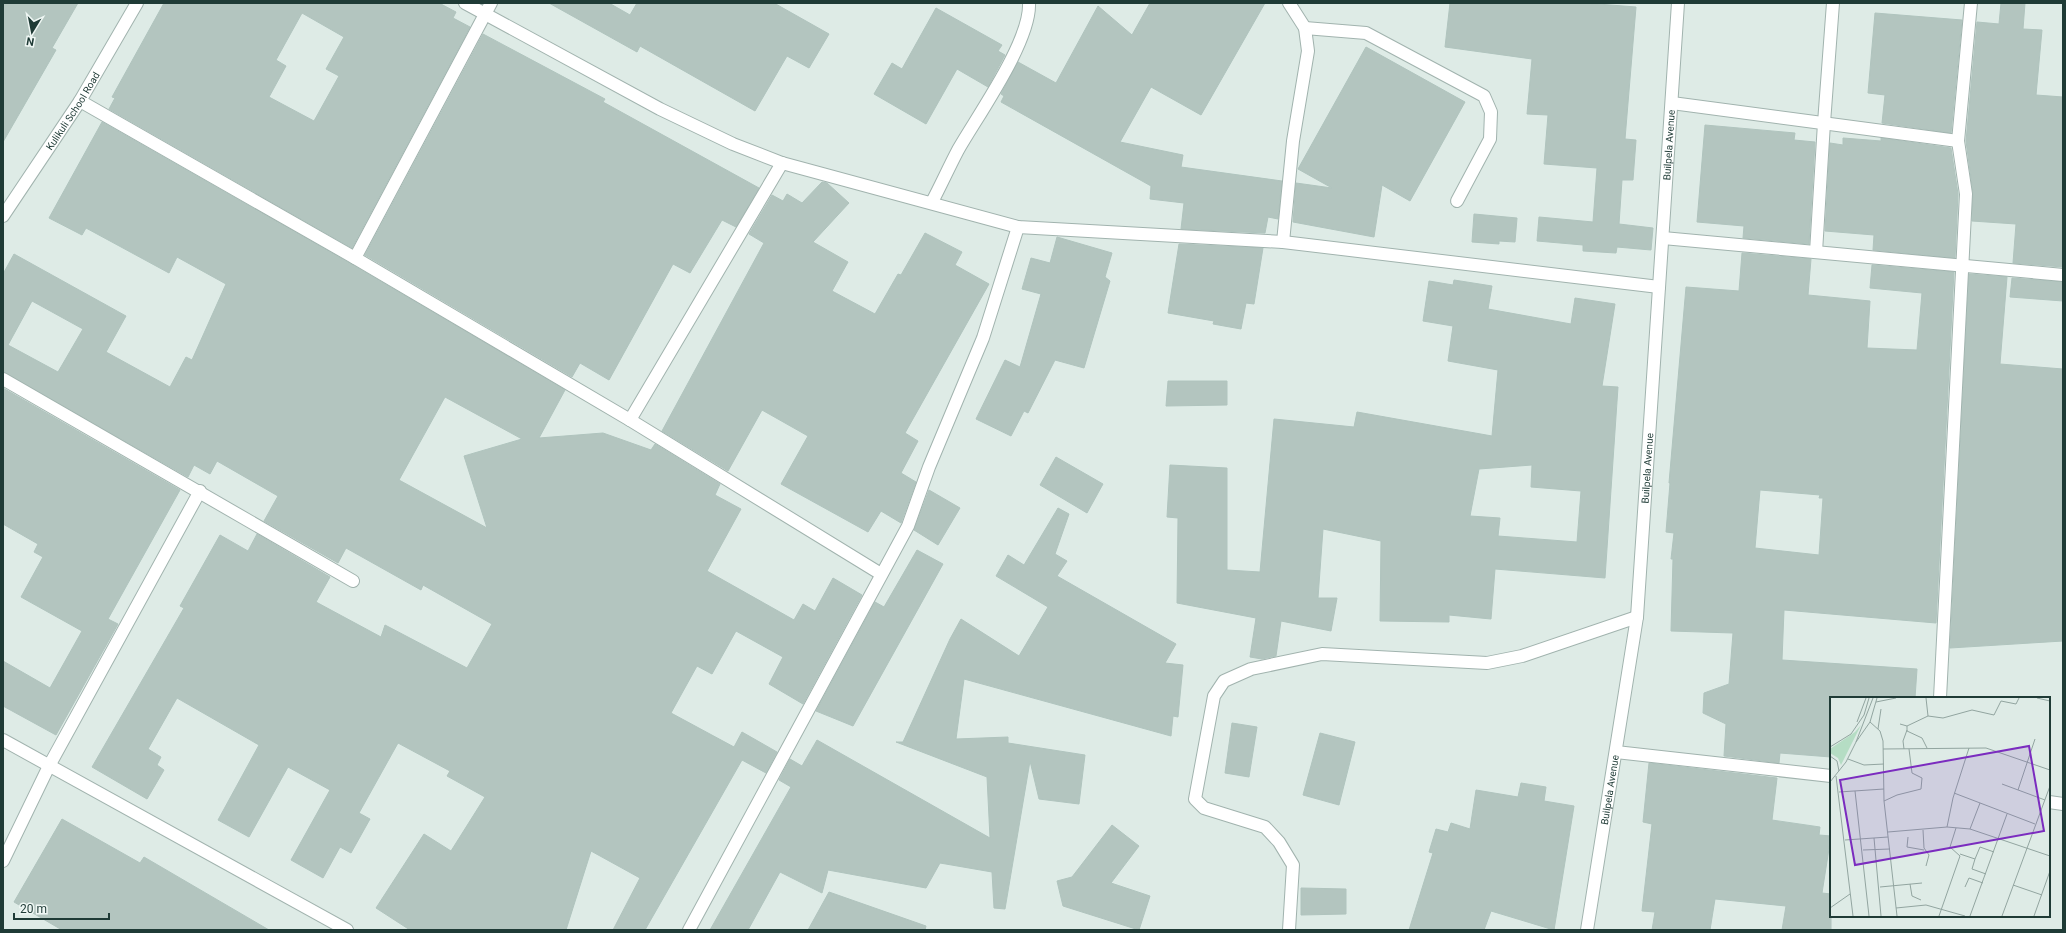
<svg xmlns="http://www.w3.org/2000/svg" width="2066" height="933" font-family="Roboto,sans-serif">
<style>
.building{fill:#b3c5bf;stroke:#b0c4be;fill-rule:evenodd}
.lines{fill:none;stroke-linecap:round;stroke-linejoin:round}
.minor-casing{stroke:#a1b3ae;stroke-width:14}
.minor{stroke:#fff;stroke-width:12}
.labels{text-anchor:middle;stroke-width:3.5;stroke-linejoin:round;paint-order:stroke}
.street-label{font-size:10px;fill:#1f3b36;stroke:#eff7f4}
.inset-road{fill:none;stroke:#92a5a0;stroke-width:1}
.view{fill:#7b2cbf;fill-opacity:0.15;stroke:#7b2cbf;stroke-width:2}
.inset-edge{fill:none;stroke:#1f3b36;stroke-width:2}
</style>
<rect width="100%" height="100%" fill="#deebe6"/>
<!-- building -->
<g class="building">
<path d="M 3,3 L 78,3 L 52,48 L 56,50 L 3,142 Z"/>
<path d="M 164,3 L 439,3 L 456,12 L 453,18 L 470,27 L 352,248 L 109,109 L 115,98 L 112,97 ZM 302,13 L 344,37 L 326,69 L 339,76 L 314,121 L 269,97 L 286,66 L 276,60 Z"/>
<path d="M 549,3 L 609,3 L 630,15 L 637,3 L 774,3 L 829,34 L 809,68 L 787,56 L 755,111 L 640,46 L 637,52 Z"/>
<path d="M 1150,3 L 1265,3 L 1201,115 L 1151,87 L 1120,142 L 1183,155 L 1181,167 L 1282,181 L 1278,219 L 1268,217 L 1265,233 L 1181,229 L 1184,203 L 1150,199 L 1151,186 L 1001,102 L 1004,96 L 1001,94 L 1018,62 L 1056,83 L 1098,6 L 1132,35 Z"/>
<path d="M 1450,3 L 1585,3 L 1636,7 L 1625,139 L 1636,140 L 1633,180 L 1622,180 L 1619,224 L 1653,228 L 1651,250 L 1617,247 L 1616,253 L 1583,251 L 1583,245 L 1537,241 L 1539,217 L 1593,222 L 1597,168 L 1544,164 L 1548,115 L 1527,114 L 1532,59 L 1445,47 Z"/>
<path d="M 2001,3 L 2025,3 L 2023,29 L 2042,30 L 2036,95 L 2063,97 L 2063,267 L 2013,263 L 2016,224 L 1972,221 L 1973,193 L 1966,141 L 1977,22 L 1999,24 Z"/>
<path d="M 936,8 L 1002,45 L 998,51 L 1005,55 L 988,87 L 957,69 L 926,124 L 874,94 L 892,63 L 902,69 Z"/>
<path d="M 1875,13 L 1962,20 L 1951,133 L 1882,123 L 1885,95 L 1868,93 Z"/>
<path d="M 483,34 L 605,99 L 603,102 L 759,188 L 736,227 L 722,220 L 690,273 L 673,264 L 609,380 L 580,363 L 572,377 L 365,255 Z"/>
<path d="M 1366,47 L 1465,102 L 1410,201 L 1382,185 L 1374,237 L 1293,222 L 1296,183 L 1332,188 L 1298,169 Z"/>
<path d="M 102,122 L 351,264 L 565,390 L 539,438 L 603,433 L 651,450 L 655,444 L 720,484 L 715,495 L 741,509 L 707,571 L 794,620 L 803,604 L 815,611 L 833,578 L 862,595 L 803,704 L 769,684 L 783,657 L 736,631 L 712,674 L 697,666 L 671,713 L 734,747 L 742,732 L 777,752 L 766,773 L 742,760 L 645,930 L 613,930 L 640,878 L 591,851 L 566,930 L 410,930 L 376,908 L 424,834 L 451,851 L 485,797 L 447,776 L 450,771 L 398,743 L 359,813 L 370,819 L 351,853 L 340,847 L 323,878 L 291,860 L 330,790 L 288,767 L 249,837 L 218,820 L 259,745 L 177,698 L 148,749 L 161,757 L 157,765 L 164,770 L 147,799 L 92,767 L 184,608 L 180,606 L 220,535 L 248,551 L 257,534 L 330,577 L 316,602 L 381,637 L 385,625 L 467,668 L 492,624 L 423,585 L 421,590 L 346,548 L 338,563 L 264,521 L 278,496 L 217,461 L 210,474 L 194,465 L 188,477 L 3,372 L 3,274 L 14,254 L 126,316 L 106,352 L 170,387 L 186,357 L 192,360 L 226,284 L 177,257 L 169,273 L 86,228 L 82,235 L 49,218 ZM 32,301 L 83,329 L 58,372 L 8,345 ZM 445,397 L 522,439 L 464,456 L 487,528 L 399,480 Z"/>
<path d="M 1705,125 L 1795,133 L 1794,140 L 1815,142 L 1809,244 L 1743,238 L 1744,226 L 1697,222 Z"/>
<path d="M 1843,138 L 1881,141 L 1881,138 L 1951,148 L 1958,194 L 1955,258 L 1873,250 L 1874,235 L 1825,231 L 1830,143 L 1843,145 Z"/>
<path d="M 822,182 L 827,183 L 849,203 L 813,242 L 848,262 L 832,291 L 875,314 L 898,274 L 901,275 L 925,233 L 962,252 L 955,265 L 989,284 L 905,433 L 918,441 L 901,473 L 916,482 L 901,523 L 881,511 L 868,532 L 781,484 L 808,436 L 762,410 L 728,471 L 662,431 L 764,243 L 749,234 L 772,195 L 783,201 L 787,194 L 802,203 Z"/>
<path d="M 1474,214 L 1517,218 L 1515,242 L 1499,241 L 1499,244 L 1472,242 Z"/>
<path d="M 1057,237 L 1112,253 L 1105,277 L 1110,281 L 1084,368 L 1055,360 L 1028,413 L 1024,411 L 1011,436 L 976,419 L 1005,360 L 1020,367 L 1041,294 L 1022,289 L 1031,258 L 1050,263 Z"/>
<path d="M 1179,244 L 1263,248 L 1254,304 L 1246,303 L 1241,329 L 1213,324 L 1214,321 L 1168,313 Z"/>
<path d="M 1742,253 L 1811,259 L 1808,295 L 1870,301 L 1867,348 L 1917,350 L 1922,293 L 1870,288 L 1872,265 L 1954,272 L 1936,623 L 1784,610 L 1782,660 L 1917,669 L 1915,698 L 1831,698 L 1831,757 L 1780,753 L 1779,763 L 1724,756 L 1726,724 L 1703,713 L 1704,693 L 1729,684 L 1733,633 L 1671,631 L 1673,559 L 1671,559 L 1674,533 L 1666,532 L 1670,483 L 1669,483 L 1686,287 L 1739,291 ZM 1760,490 L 1820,495 L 1819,498 L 1823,498 L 1819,555 L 1755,548 Z"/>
<path d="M 1969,274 L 2007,277 L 2000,364 L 2063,369 L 2063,641 L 1950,648 Z"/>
<path d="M 2012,278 L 2063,282 L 2063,301 L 2010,297 Z"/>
<path d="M 1454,280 L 1492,286 L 1488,309 L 1571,324 L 1575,298 L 1615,304 L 1602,386 L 1618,387 L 1605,578 L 1495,569 L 1491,619 L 1449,615 L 1449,622 L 1380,621 L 1381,541 L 1323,529 L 1318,598 L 1337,598 L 1331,631 L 1281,621 L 1276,656 L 1262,659 L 1250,657 L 1256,618 L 1177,603 L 1178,518 L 1167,517 L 1170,465 L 1227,468 L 1227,570 L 1260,572 L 1274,419 L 1354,427 L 1357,412 L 1492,436 L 1498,370 L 1448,361 L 1453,326 L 1423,321 L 1429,281 L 1453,285 ZM 1532,465 L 1531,487 L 1581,491 L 1577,542 L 1498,536 L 1500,518 L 1470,516 L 1479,469 Z"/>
<path d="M 1168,381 L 1227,381 L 1227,405 L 1166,406 Z"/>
<path d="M 3,388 L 180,490 L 108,619 L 118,624 L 56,735 L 3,706 L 3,661 L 50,688 L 82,631 L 21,597 L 43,557 L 34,552 L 38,544 L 3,524 Z"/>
<path d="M 1056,457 L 1103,484 L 1087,513 L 1040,485 Z"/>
<path d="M 929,490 L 960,508 L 938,545 L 914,530 Z"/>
<path d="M 1058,508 L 1069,514 L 1055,554 L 1067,561 L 1057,576 L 1176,644 L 1165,663 L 1183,665 L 1178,717 L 1173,716 L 1171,736 L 964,679 L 956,739 L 1008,737 L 1008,743 L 1085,755 L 1079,804 L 1039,799 L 1030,761 L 1005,909 L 994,908 L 992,872 L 940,863 L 926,888 L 828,870 L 822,893 L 780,872 L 748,930 L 710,930 L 791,787 L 779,780 L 790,759 L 802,766 L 817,740 L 990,838 L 987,777 L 896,742 L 903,742 L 950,639 L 961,619 L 1019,656 L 1048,607 L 996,576 L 1008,555 L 1024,565 Z"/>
<path d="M 917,550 L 943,564 L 853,726 L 816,711 L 875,602 L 884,607 Z"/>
<path d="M 1232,723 L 1257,727 L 1249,777 L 1225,773 Z"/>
<path d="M 1320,733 L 1355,742 L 1339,805 L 1303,795 Z"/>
<path d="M 1649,763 L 1777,778 L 1772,820 L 1820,827 L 1819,835 L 1831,836 L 1822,893 L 1831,894 L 1831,930 L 1782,930 L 1786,906 L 1715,899 L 1710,930 L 1652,930 L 1655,912 L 1642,911 L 1652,824 L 1643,822 Z"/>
<path d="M 1521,783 L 1546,787 L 1544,801 L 1574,806 L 1554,930 L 1491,911 L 1484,930 L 1409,930 L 1433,853 L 1429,852 L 1436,829 L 1448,832 L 1451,823 L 1470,829 L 1476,790 L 1518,797 Z"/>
<path d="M 62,819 L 140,863 L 144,857 L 269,930 L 62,930 L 14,902 Z"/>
<path d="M 1112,825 L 1139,846 L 1111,883 L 1150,896 L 1139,930 L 1063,906 L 1057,881 L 1072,877 Z"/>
<path d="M 1301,888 L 1346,889 L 1346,914 L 1301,915 Z"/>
<path d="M 829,892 L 926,926 L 925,930 L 808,930 Z"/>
</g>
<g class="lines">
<defs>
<g id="minor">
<path d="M 465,3 L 660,109 L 733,144 L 782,163 L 1018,227 L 1283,242 L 1659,287"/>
<path d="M 1305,28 L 1366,33 L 1484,96 L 1491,112 L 1490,139 L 1457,201"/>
<path d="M 80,101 L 355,258 L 630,420 L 881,574"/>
<path d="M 1672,103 L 1958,141"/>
<path d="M 932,202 C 941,185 949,167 958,150 C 978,115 1031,41 1029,3"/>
<path id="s1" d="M 3,216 L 80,101 L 137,3"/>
<path d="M 1663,238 L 2063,275"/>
<path d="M 1283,242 L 1293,141 L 1308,51 L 1305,28 L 1289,3"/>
<path d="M 1816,252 L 1824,123 L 1833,3"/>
<path d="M 355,258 L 491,3"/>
<path d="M 3,379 L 353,581"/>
<path d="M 630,420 L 782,163"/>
<path d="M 1940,698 L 1966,194 L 1958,141 L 1971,3"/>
<path d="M 3,740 L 347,930"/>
<path d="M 1616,752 L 1831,776"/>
<path d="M 2049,802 L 2063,804"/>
<path d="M 3,861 L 49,766 L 200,491"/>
<path d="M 689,930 L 908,526 L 929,467 L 983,338 L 1018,227"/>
<path d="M 1289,930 L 1293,865 L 1279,842 L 1265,827 L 1204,808 L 1195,799 L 1214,696 L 1224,681 L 1251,669 L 1322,654 L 1487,663 L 1522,656 L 1637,617"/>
<path id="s2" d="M 1587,930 L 1637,617 L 1678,3"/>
</g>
</defs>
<!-- minor casing -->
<use href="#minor" class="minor-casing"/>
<!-- minor -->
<use href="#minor" class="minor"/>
</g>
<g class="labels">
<!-- street labels -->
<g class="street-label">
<text dy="4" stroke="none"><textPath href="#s1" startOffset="126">Kulikuli School Road</textPath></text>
<text dy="4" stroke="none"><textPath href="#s2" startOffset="790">Builpela Avenue</textPath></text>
<text dy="4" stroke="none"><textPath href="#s2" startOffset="466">Builpela Avenue</textPath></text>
<text dy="4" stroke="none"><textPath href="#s2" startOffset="142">Builpela Avenue</textPath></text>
</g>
</g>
<!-- overview -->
<g transform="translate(1830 697)">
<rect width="220" height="220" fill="#deebe6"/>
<path d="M 31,28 L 11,68 L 8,61 L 0,56 L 0,52 L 25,35 Z" fill="#b5ddc4"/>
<path class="inset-road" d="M 207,1 L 220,4M 46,5 L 66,1M 98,19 L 113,21 L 142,13 L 164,18 L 171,4 L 186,7 L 189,1M 27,25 L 36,1M 40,25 L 50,34 L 53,44 L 54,104 L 67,219M 70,27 L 77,29 L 98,19 L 96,1M 77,29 L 77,34 L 92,41 L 97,51M 48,32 L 51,12M 26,45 L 40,25 L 47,1M 0,50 L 21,37 L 34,18 L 39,1M 53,52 L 156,51 L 220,73M 74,52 L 73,44 L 77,33M 0,59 L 7,64 L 9,74M 18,62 L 34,68 L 54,67M 6,79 L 23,219M 0,85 L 16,65 L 26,45 L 43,1M 172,87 L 215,103M 188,93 L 205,42M 25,94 L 39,219M 9,95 L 54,92M 124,96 L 205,127M 54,104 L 67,98 L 91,92 L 92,81 L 82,76 L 79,52M 117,130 L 123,101 L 139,51M 140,132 L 150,106M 93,133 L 94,151 L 99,158 L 96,169M 58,135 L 117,130 L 140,132 L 220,159M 78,140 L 77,150 L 94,153M 44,141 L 51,219M 15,143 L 58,140M 33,153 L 60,152M 130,157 L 145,162 L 150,150 L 164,155M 145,162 L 142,172 L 156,177M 34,166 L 47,165M 80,187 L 82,199 L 91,203M 183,188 L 212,198M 50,190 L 92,186M 135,190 L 139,181 L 153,186M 0,211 L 20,197M 66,211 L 96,208 L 135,219M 109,219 L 130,159 L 120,150 L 126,131M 140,219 L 177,117M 172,219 L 220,89M 204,219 L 220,174"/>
<path class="view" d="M 199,49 L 214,134 L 25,168 L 10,83 Z"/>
<rect width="220" height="220" class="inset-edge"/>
</g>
<!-- border -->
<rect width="2066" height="933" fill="none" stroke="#1f3b36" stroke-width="8"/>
<!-- north arrow -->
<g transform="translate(32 32) rotate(190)" stroke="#eff7f4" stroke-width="3" paint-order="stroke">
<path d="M0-3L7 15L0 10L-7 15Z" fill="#1f3b36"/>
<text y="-6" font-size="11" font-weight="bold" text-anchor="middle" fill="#1f3b36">N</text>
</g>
<!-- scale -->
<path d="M14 913v6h95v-6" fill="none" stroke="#1f3b36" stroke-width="2"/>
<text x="20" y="913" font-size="12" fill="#1f3b36" stroke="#eff7f4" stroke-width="3" paint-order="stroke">20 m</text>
</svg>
